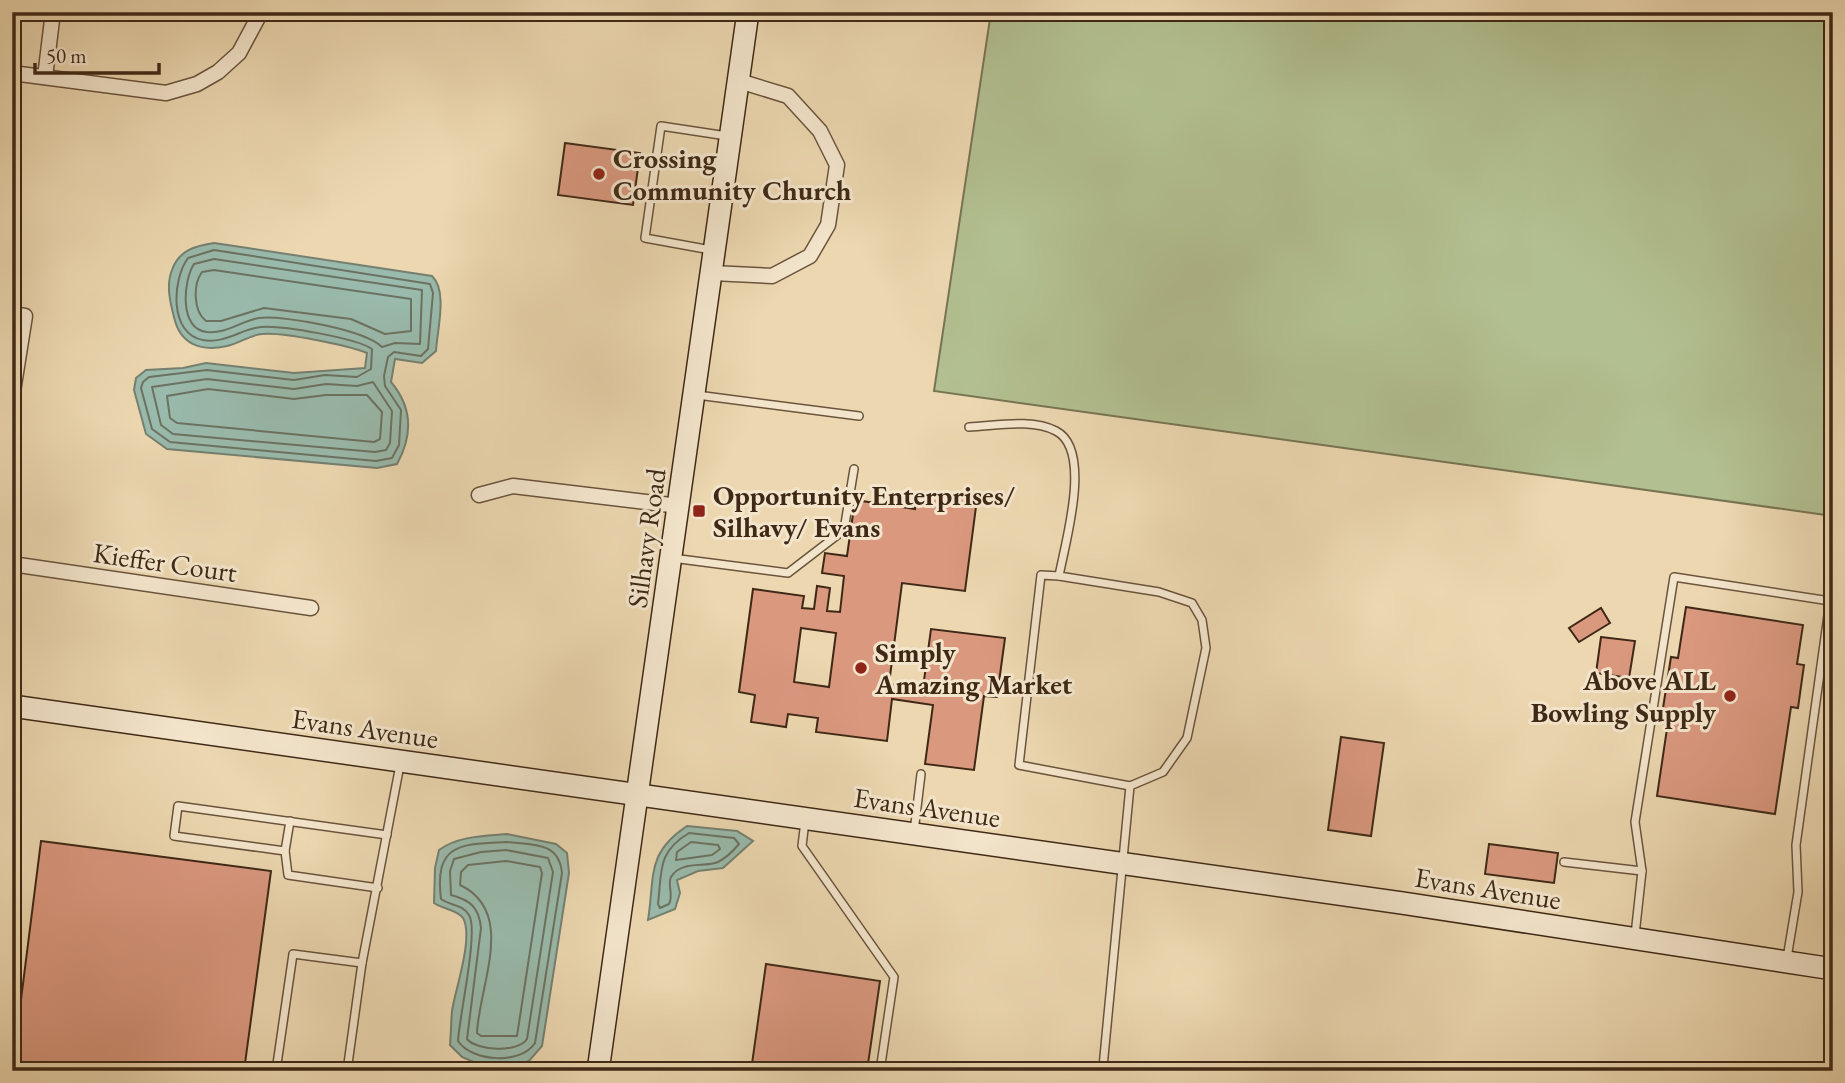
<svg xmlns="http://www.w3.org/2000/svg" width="1845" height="1083" font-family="'EB Garamond',serif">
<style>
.green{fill:#b2bf90;stroke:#787453;stroke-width:2}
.water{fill:#99baac;stroke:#758070;stroke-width:2}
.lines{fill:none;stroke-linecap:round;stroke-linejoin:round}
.shore{stroke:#6c7261;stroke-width:2}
.building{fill:#da987f;stroke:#3f2916;stroke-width:2;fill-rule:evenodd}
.lane-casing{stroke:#6a543c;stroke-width:10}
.street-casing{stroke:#6a543c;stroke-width:17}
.secondary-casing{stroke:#3f2916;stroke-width:24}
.lane{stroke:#f3e5cc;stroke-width:7}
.street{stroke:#f3e5cc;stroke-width:14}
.secondary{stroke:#f3e5cc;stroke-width:21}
.poi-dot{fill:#8f2418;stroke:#f3e5cc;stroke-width:2.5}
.labels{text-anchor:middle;stroke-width:6;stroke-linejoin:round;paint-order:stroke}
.poi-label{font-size:28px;font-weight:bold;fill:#3f2916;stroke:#f3e5cc;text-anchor:start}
.street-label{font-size:28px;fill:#3f2916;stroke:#f3e5cc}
</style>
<rect width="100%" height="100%" fill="#ecd7b0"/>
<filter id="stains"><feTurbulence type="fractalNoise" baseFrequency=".00286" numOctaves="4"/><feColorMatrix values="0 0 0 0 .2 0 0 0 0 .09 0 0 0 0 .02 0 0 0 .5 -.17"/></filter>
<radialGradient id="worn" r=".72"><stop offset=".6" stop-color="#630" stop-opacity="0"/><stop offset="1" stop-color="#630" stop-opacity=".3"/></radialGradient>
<!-- green -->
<path class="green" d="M 991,12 L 1833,12 L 1833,516 L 934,391 Z"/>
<!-- water -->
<g class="water">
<path d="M 214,243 L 432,276 C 448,291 437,331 436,351 L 422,363 L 395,359 L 391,382 C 413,408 413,435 397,464 L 377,468 L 167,449 L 146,434 L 134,390 L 136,378 L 146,370 L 183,368 L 206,363 L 294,373 L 365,368 L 367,353 C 347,345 283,332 262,334 C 250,335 238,344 227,346 C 200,352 180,344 174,317 C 170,302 166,285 172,270 C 179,250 195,246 214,243 Z"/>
<path d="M 687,826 L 737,831 L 753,841 L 723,868 L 698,871 L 677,880 L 680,893 L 675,909 L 648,920 C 655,876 646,853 687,826 Z"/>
<path d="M 507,834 L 556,844 L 567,853 L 569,873 L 542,1046 L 529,1061 L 517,1065 L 476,1063 L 462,1057 L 450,1045 C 451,1034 451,1022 452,1011 C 455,990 474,937 463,918 C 458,910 442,909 434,903 L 435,868 L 439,850 C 458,836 484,836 507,834 Z"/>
</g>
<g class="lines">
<!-- shore -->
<g class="shore">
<path d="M 214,250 L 430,284 L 433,293 L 428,349 L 421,356 L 394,352 L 388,357 L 384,376 L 385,386 L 401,410 L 399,445 L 392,458 L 376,461 L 170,442 L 152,429 L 141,388 L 143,382 L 149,377 L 207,370 L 294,380 L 325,375 L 357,377 L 371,369 L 372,349 C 356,338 281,325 261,327 C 241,329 225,344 203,340 C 169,334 172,280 188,258 Z"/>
<path d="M 214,259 L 422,290 L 420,344 L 395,343 L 382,347 C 365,330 284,315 259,318 C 241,321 226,334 207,332 C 179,330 183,281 194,264 Z"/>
<path d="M 214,270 L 411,299 L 411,331 L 385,334 L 351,319 L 264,308 L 221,321 L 206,321 C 193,311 193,284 202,272 Z"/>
<path d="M 207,379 L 294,389 L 326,384 L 357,386 L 373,382 L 392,411 L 390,443 L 386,450 L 375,452 L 173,434 L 161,425 L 152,387 Z"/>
<path d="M 208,389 L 294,399 L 326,395 L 367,395 L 382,412 L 380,439 L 374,442 L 177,423 L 170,418 L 167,396 Z"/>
<path d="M 689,833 L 734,838 L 739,844 C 734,850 726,858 718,862 C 705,868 681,860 671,877 C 667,885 674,895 669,904 L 660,908 L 658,904 C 662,871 657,852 689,833 Z"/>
<path d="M 507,842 C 534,845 559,842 562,873 L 535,1043 C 521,1065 472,1062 458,1041 C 459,1018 479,930 469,915 C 462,904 451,906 441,899 C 434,843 461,844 507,842 Z"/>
<path d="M 691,842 L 718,845 L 720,849 L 712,855 L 676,860 L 677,852 Z"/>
<path d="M 506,850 L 548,858 L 553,872 L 527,1039 C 518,1053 477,1051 467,1039 L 481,928 C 479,907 470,900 451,895 L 450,871 L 454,859 L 481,852 Z"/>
<path d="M 506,861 L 540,867 L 542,873 L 517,1036 L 481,1036 L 477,1033 C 479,985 517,912 460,885 L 461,872 L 468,865 Z"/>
</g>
</g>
<!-- building -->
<g class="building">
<path d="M 565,143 L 640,153 L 633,205 L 558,195 Z"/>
<path d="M 917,492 L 977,499 L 965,591 L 902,583 L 889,684 L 923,688 L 931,629 L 1005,638 L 997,697 L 984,696 L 974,770 L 925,764 L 933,705 L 892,699 L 887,741 L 816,732 L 818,718 L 788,714 L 786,727 L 751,722 L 755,695 L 739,692 L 753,589 L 804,596 L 802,608 L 814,609 L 817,586 L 830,588 L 827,611 L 840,612 L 844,576 L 822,573 L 825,553 L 847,556 L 855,500 L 915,509 ZM 801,628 L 836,633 L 829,687 L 794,682 Z"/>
<path d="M 1686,607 L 1803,625 L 1797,664 L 1804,665 L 1798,708 L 1791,707 L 1775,814 L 1657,796 L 1668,722 L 1661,721 L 1671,657 L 1678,658 Z"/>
<path d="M 1601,608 L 1610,623 L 1579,642 L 1569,628 Z"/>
<path d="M 1601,637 L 1635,641 L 1629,678 L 1596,673 Z"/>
<path d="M 1341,737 L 1384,743 L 1371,836 L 1328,830 Z"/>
<path d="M 41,841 L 271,871 L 244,1071 L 12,1071 Z"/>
<path d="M 1489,844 L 1558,853 L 1554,883 L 1485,874 Z"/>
<path d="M 766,964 L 880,981 L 867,1071 L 751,1071 Z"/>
</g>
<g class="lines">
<defs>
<g id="lane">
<path d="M 711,250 L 645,238 L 661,126 L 727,136"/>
<path d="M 697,395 L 859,416"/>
<path d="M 969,427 C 995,426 1032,418 1056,431 C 1093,450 1065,543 1059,576 L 1159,592 L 1192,603 L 1202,620 L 1206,648 L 1187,738 L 1163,772 L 1130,786 L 1103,1067"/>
<path d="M 672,558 L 788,573 L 844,530 L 854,469"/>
<path d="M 1059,576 L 1041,575 L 1019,765 L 1130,786"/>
<path d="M 805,821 L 802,846 L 894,977 L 880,1071"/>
<path d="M 914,832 L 921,774"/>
<path d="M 285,851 L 290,821"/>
<path d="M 1564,862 L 1642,871"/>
<path d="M 378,888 L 288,875 L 285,851 L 174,836 L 178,806 L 387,835"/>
<path d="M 1635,935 L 1642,871 L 1635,822 L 1674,577 L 1830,601 L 1796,845 L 1798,892 L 1787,958"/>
<path d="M 276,1071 L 293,954 L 362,963"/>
<path d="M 347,1071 L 362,963 L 400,765"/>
</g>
<g id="street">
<path d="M 12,73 L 166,93 L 197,84 L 218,72 L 239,53 L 261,12"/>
<path d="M 45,77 L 53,12"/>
<path d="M 712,273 L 772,276 L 810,256 L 828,225 L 837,165 L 820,131 L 788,96 L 739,81"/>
<path d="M 12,314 L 25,316 L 12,398"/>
<path d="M 479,495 L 513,486 L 679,506"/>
<path d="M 12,564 L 311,608"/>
</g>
<g id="secondary">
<path d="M 12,706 L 1402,903 L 1833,969"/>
<path d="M 598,1071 L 748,12"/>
</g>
</defs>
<!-- lane casing -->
<use href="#lane" class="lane-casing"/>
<!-- street casing -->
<use href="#street" class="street-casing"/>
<!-- secondary casing -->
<use href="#secondary" class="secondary-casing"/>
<!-- lane -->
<use href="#lane" class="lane"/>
<!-- street -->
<use href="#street" class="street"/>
<!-- secondary -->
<use href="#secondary" class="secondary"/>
</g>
<!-- markers -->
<g class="poi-dot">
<circle cx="599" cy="174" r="7"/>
<rect x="692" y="504" width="14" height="14" rx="3.5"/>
<circle cx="861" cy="668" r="7"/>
<circle cx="1730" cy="696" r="7"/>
</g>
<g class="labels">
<!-- poi labels -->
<g class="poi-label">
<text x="613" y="168">Crossing<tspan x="613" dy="32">Community Church</tspan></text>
<text x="713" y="505">Opportunity Enterprises/<tspan x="713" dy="32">Silhavy/ Evans</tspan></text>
<text x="875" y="662">Simply<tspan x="875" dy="32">Amazing Market</tspan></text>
<text x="1716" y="690" text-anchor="end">Above ALL<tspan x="1716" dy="32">Bowling Supply</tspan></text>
</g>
<!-- street labels -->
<g class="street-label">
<text transform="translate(646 538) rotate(-82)" y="10">Silhavy Road</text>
<text transform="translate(165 562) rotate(8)" y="10">Kieffer Court</text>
<text transform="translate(365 728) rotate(8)" y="10">Evans Avenue</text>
<text transform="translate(927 807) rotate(8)" y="10">Evans Avenue</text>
<text transform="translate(1488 888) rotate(9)" y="10">Evans Avenue</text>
</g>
</g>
<!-- margin -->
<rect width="1845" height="1083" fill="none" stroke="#ecd7b0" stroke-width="42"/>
<rect x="14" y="14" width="1817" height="1055" fill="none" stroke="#3f2916" stroke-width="3.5"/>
<rect x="21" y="21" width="1803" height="1041" fill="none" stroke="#3f2916" stroke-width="2"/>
<!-- scale -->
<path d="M35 63v10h124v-10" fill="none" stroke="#3f2916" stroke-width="3.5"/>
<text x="46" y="63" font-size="21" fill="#3f2916" stroke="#f3e5cc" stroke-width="5" paint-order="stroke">50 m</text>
<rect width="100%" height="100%" filter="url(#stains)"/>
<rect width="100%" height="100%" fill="url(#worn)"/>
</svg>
